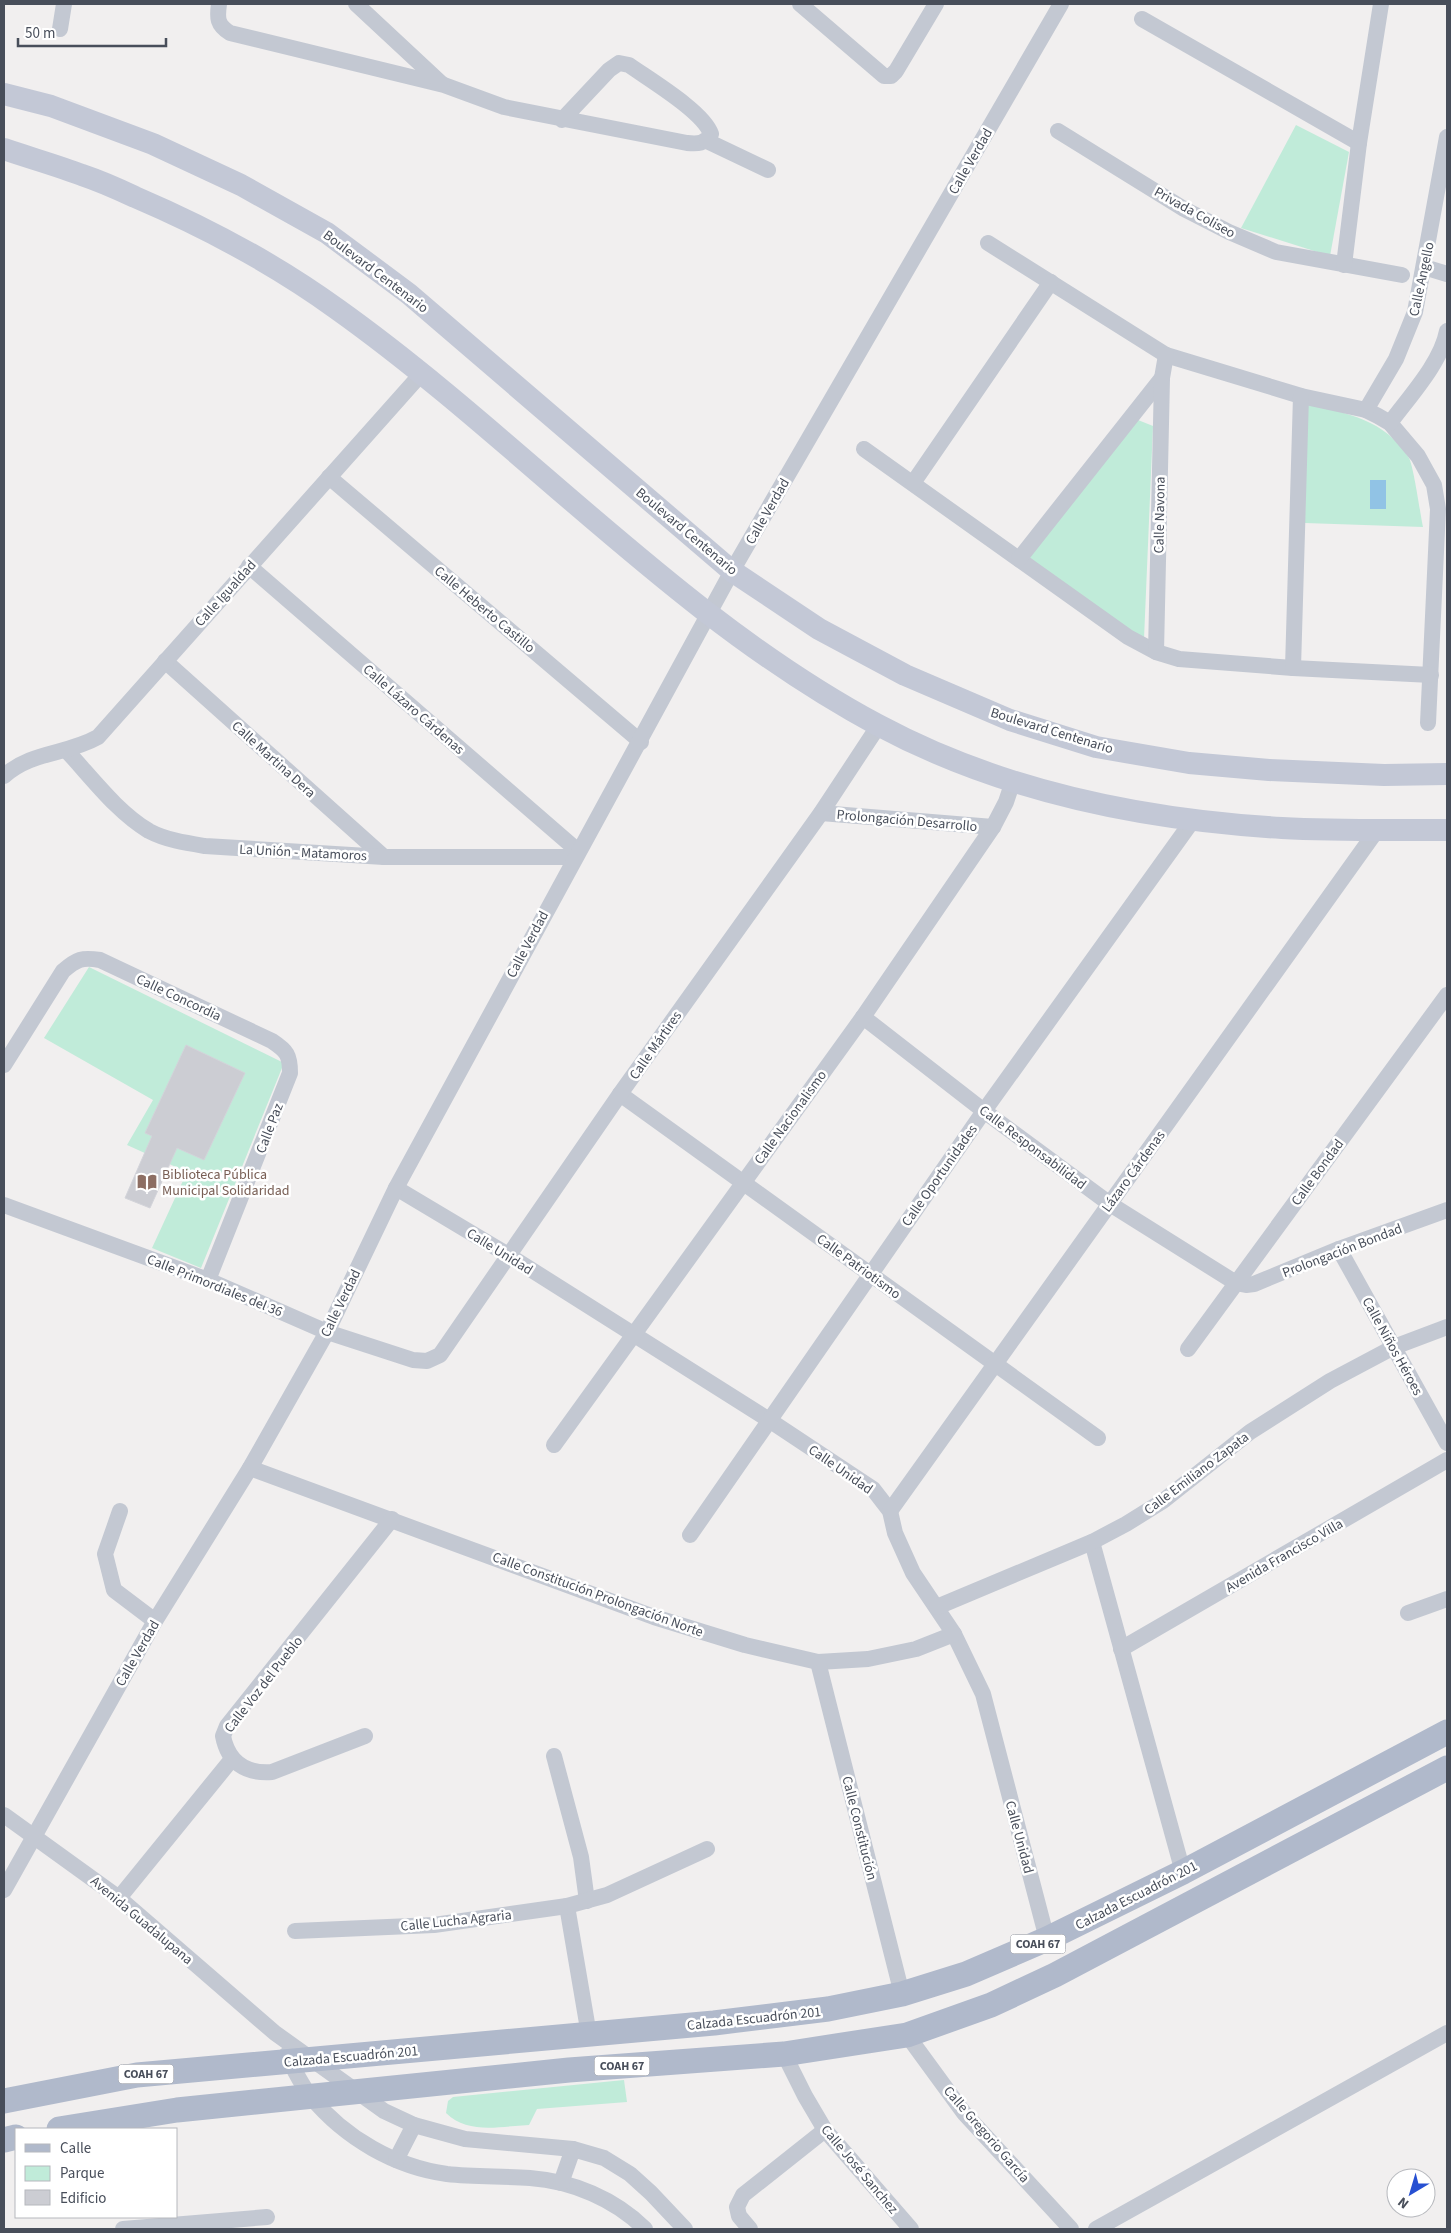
<svg xmlns="http://www.w3.org/2000/svg" width="1451" height="2233" font-family="'Source Sans 3',sans-serif">
<style>
.green{fill:#c0ebd9}
.water{fill:#91c3e5}
.building{fill:#cccdd3;stroke:#d3d4da}
.lines{fill:none;stroke-linecap:round;stroke-linejoin:round}
.minor{stroke:#c3c8d2;stroke-width:16}
.secondary{stroke:#c3c8d6;stroke-width:22}
.primary{stroke:#b0b9cb;stroke-width:25}
.labels{text-anchor:middle;stroke-width:5;stroke-linejoin:round;paint-order:stroke}
.shield{fill:#fff;stroke:#7f838c;stroke-width:1}
.shield-label{font-size:12px;font-weight:bold;fill:#484e5a}
.street-label{font-size:14px;fill:#484e5a;stroke:#fff}
.education-label{font-size:14px;fill:#785e54;stroke:#fff;text-anchor:start}
</style>
<rect width="100%" height="100%" fill="#f1efef"/>
<!-- green -->
<g class="green">
<path d="M 1296,125 L 1349,152 L 1330,256 L 1241,228 Z"/>
<path d="M 1306,403 C 1347,414 1385,419 1409,458 C 1414,468 1420,513 1423,527 L 1305,523 Z"/>
<path d="M 1138,420 L 1153,426 L 1144,639 L 1026,561 Z"/>
<path d="M 89,967 L 284,1063 L 201,1268 L 152,1248 L 187,1172 L 127,1145 L 153,1100 L 44,1038 Z"/>
<path d="M 624,2080 L 627,2102 L 537,2109 L 529,2125 C 501,2126 468,2135 446,2113 L 448,2101 L 453,2097 Z"/>
</g>
<!-- water -->
<rect class="water" x="1370" y="480" width="16" height="29"/>
<!-- building -->
<path class="building" d="M 186,1045 L 245,1073 L 204,1160 L 177,1148 L 150,1208 L 125,1198 L 152,1136 L 145,1133 Z"/>
<g class="lines">
<!-- minor -->
<g class="minor">
<path d="M 219,4 C 217,18 217,25 230,33 L 444,85 L 504,107 L 687,143 C 698,144 705,144 711,134 C 704,112 650,80 629,65 L 619,63 L 609,70 L 562,120"/>
<path d="M 356,4 L 442,84"/>
<path d="M 800,4 L 884,76 L 891,76 L 896,71 L 936,4"/>
<path d="M 1142,19 L 1359,143"/>
<path d="M 60,29 L 64,4"/>
<path d="M 1058,131 L 1184,209 L 1229,232 L 1276,252 L 1402,275"/>
<path d="M 707,141 L 768,170"/>
<path d="M 988,243 L 1166,355 L 1301,396 L 1366,410 L 1378,416 L 1390,423 L 1418,456 L 1434,485 L 1438,509 L 1428,723"/>
<path d="M 1344,265 L 1359,143 L 1381,4"/>
<path d="M 1424,267 L 1447,274"/>
<path d="M 1366,410 L 1396,359 L 1415,312 L 1447,137"/>
<path d="M 1390,423 C 1409,397 1441,363 1447,331"/>
<path d="M 864,449 L 1128,637 L 1156,652 L 1179,659 L 1293,668 L 1431,675"/>
<path d="M 329,477 L 641,742"/>
<path d="M 913,483 L 1051,282"/>
<path d="M 1019,559 L 1162,378"/>
<path d="M 249,566 L 578,851"/>
<path d="M 1156,652 L 1162,378 L 1166,355"/>
<path d="M 165,661 L 384,857"/>
<path d="M 1293,668 L 1301,396"/>
<path d="M 66,750 C 92,778 117,812 149,831 C 166,840 186,843 205,846 L 384,857 L 574,857"/>
<path d="M 4,776 C 32,751 66,755 98,737 L 422,373"/>
<path d="M 821,813 L 993,827"/>
<path d="M 863,1017 L 984,1111 L 1110,1204 L 1236,1283 L 1246,1285 L 1254,1284 L 1339,1249 L 1447,1210"/>
<path d="M 4,1065 L 63,971 C 77,959 82,957 100,960 L 272,1041 C 287,1051 290,1055 290,1073 L 208,1280"/>
<path d="M 620,1094 L 1098,1438"/>
<path d="M 396,1188 L 508,1255 L 769,1420 L 873,1489 L 890,1511 L 895,1533 L 913,1573 L 954,1634 L 983,1694 L 1047,1939"/>
<path d="M 4,1205 L 208,1280 L 327,1332 L 413,1360 L 427,1361 L 440,1355 L 620,1094 L 821,813 L 879,725"/>
<path d="M 1339,1249 L 1447,1443"/>
<path d="M 1188,1349 L 1447,995"/>
<path d="M 554,1445 L 863,1017 L 993,827 L 1006,802 L 1013,781"/>
<path d="M 250,1468 L 654,1617 L 745,1645 L 818,1662 L 868,1659 L 916,1649 L 954,1634"/>
<path d="M 120,1511 L 105,1554 L 114,1590 L 155,1621"/>
<path d="M 890,1511 L 1377,830"/>
<path d="M 690,1535 L 984,1111 L 1193,820"/>
<path d="M 1092,1542 L 1183,1872"/>
<path d="M 937,1607 L 1092,1542 L 1126,1524 L 1163,1501 L 1250,1432 L 1330,1381 L 1394,1347 L 1447,1327"/>
<path d="M 1408,1613 L 1447,1599"/>
<path d="M 1121,1649 L 1447,1460"/>
<path d="M 818,1662 L 902,1994"/>
<path d="M 365,1736 L 272,1772 C 245,1774 228,1762 223,1736 L 227,1726 L 392,1519"/>
<path d="M 554,1756 L 581,1857 L 587,1901"/>
<path d="M 4,1815 L 119,1898 L 275,2033 L 384,2111 L 414,2125 L 465,2139 L 573,2149 L 604,2158 L 630,2174 L 651,2193 L 685,2229"/>
<path d="M 4,1890 L 155,1621 L 250,1468 L 327,1332 L 396,1188 L 732,571 L 1061,4"/>
<path d="M 119,1898 L 232,1759"/>
<path d="M 567,1906 L 589,2035"/>
<path d="M 295,1931 L 434,1925 L 567,1906 L 607,1895 L 707,1849"/>
<path d="M 907,2035 L 964,2113 L 1071,2229"/>
<path d="M 784,2054 L 805,2096 L 825,2130 L 911,2229"/>
<path d="M 286,2055 C 294,2068 301,2085 311,2097 C 345,2138 395,2167 447,2174 C 474,2177 502,2176 530,2178 C 572,2181 615,2199 645,2229"/>
<path d="M 396,2160 L 414,2125"/>
<path d="M 561,2183 L 573,2149"/>
<path d="M 123,2229 L 267,2217"/>
<path d="M 750,2229 L 739,2216 L 737,2207 L 743,2195 L 825,2130"/>
<path d="M 1096,2229 L 1447,2033"/>
</g>
<!-- secondary -->
<g class="secondary">
<path d="M 4,94 L 51,106 L 153,144 L 241,185 L 327,233 L 409,294 L 732,571 L 819,629 L 905,675 L 1010,720 L 1096,747 L 1189,763 L 1269,770 L 1384,775 L 1447,774"/>
<path d="M 4,149 C 30,158 56,165 82,175 C 100,181 118,189 135,197 C 205,227 275,264 337,309 C 522,441 676,617 878,725 C 1001,791 1144,820 1282,828 C 1337,831 1392,830 1447,830"/>
</g>
<!-- primary -->
<g class="primary">
<path d="M 4,2101 L 137,2075 L 714,2023 L 828,2009 L 902,1994 L 966,1974 L 1047,1939 L 1183,1872 L 1447,1732"/>
<path d="M 59,2129 L 177,2110 L 569,2070 L 784,2054 L 907,2035 L 991,2005 L 1055,1975 L 1447,1768"/>
<path d="M 4,2140 L 16,2137"/>
</g>
</g>
<!-- icons -->
<defs>
<symbol id="library-bare" viewBox="-9 -9 18 18"><path d="M-6-4Q-3-5.5-.7-3.5V5Q-3 3-6 4ZM6-4Q3-5.5 .7-3.5V5Q3 3 6 4Z" fill="#8d6e63" stroke="#fff" stroke-width="2.5" paint-order="stroke"/></symbol>
</defs>
<g fill-rule="evenodd">
<use href="#library-bare" x="133" y="1168" width="28" height="28"/>
</g>
<g class="labels">
<!-- shield labels -->
<g class="shield">
<rect x="1010.5" y="1934.5" width="55" height="19" rx="4"/>
<rect x="594.5" y="2056.5" width="55" height="19" rx="4"/>
<rect x="118.5" y="2064.5" width="55" height="19" rx="4"/>
</g>
<g class="shield-label">
<text x="1038" y="1948">COAH 67</text>
<text x="622" y="2070">COAH 67</text>
<text x="146" y="2078">COAH 67</text>
</g>
<!-- street labels -->
<g class="street-label">
<text transform="translate(970 161) rotate(-60)" y="5">Calle Verdad</text>
<text transform="translate(1195 212) rotate(29)" y="5">Privada Coliseo</text>
<text transform="translate(376 271) rotate(37)" y="5">Boulevard Centenario</text>
<text transform="translate(1421 279) rotate(-78)" y="5">Calle Angello</text>
<text transform="translate(767 511) rotate(-60)" y="5">Calle Verdad</text>
<text transform="translate(1159 515) rotate(-89)" y="5">Calle Navona</text>
<text transform="translate(687 531) rotate(40)" y="5">Boulevard Centenario</text>
<text transform="translate(225 593) rotate(-48)" y="5">Calle Igualdad</text>
<text transform="translate(485 609) rotate(40)" y="5">Calle Heberto Castillo</text>
<text transform="translate(414 709) rotate(41)" y="5">Calle Lázaro Cárdenas</text>
<text transform="translate(1052 730) rotate(17)" y="5">Boulevard Centenario</text>
<text transform="translate(274 759) rotate(42)" y="5">Calle Martina Dera</text>
<text transform="translate(907 820) rotate(5)" y="5">Prolongación Desarrollo</text>
<text transform="translate(303 852) rotate(3)" y="5">La Unión - Matamoros</text>
<text transform="translate(527 944) rotate(-62)" y="5">Calle Verdad</text>
<text transform="translate(179 997) rotate(25)" y="5">Calle Concordia</text>
<text transform="translate(655 1045) rotate(-55)" y="5">Calle Mártires</text>
<text transform="translate(790 1117) rotate(-54)" y="5">Calle Nacionalismo</text>
<text transform="translate(269 1128) rotate(-69)" y="5">Calle Paz</text>
<text transform="translate(1033 1147) rotate(37)" y="5">Calle Responsabilidad</text>
<text transform="translate(1133 1171) rotate(-54)" y="5">Lázaro Cárdenas</text>
<text transform="translate(1317 1172) rotate(-54)" y="5">Calle Bondad</text>
<text transform="translate(939 1175) rotate(-55)" y="5">Calle Oportunidades</text>
<text transform="translate(1342 1250) rotate(-21)" y="5">Prolongación Bondad</text>
<text transform="translate(500 1251) rotate(32)" y="5">Calle Unidad</text>
<text transform="translate(859 1266) rotate(36)" y="5">Calle Patriotismo</text>
<text transform="translate(215 1285) rotate(22)" y="5">Calle Primordiales del 36</text>
<text transform="translate(340 1303) rotate(-64)" y="5">Calle Verdad</text>
<text transform="translate(1393 1346) rotate(61)" y="5">Calle Niños Héroes</text>
<text transform="translate(841 1469) rotate(35)" y="5">Calle Unidad</text>
<text transform="translate(1196 1473) rotate(-37)" y="5">Calle Emiliano Zapata</text>
<text transform="translate(1284 1555) rotate(-30)" y="5">Avenida Francisco Villa</text>
<text transform="translate(598 1594) rotate(20)" y="5">Calle Constitución Prolongación Norte</text>
<text transform="translate(137 1653) rotate(-60)" y="5">Calle Verdad</text>
<text transform="translate(263 1684) rotate(-52)" y="5">Calle Voz del Pueblo</text>
<text transform="translate(860 1828) rotate(76)" y="5">Calle Constitución</text>
<text transform="translate(1020 1837) rotate(75)" y="5">Calle Unidad</text>
<text transform="translate(1136 1895) rotate(-27)" y="5">Calzada Escuadrón 201</text>
<text transform="translate(142 1920) rotate(40)" y="5">Avenida Guadalupana</text>
<text transform="translate(456 1920) rotate(-6)" y="5">Calle Lucha Agraria</text>
<text transform="translate(754 2018) rotate(-6)" y="5">Calzada Escuadrón 201</text>
<text transform="translate(351 2056) rotate(-5)" y="5">Calzada Escuadrón 201</text>
<text transform="translate(987 2134) rotate(49)" y="5">Calle Gregorio García</text>
<text transform="translate(860 2169) rotate(50)" y="5">Calle José Sanchez</text>
</g>
<!-- education labels -->
<g class="education-label">
<text x="162" y="1179">Biblioteca Pública<tspan x="162" dy="16">Municipal Solidaridad</tspan></text>
</g>
</g>
<!-- border -->
<rect width="1451" height="2233" fill="none" stroke="#484e5a" stroke-width="10"/>
<!-- legend -->
<rect x="15" y="2128" width="162" height="90" fill="#ffffff" stroke="#b6b8bd"/>
<rect x="25" y="2144" width="25" height="8" fill="#b0b9cb" stroke="#b6b8bd"/>
<text x="60" y="2153" font-size="15" fill="#484e5a">Calle</text>
<rect x="25" y="2166" width="25" height="15" fill="#c0ebd9" stroke="#b6b8bd"/>
<text x="60" y="2178" font-size="15" fill="#484e5a">Parque</text>
<rect x="25" y="2190" width="25" height="15" fill="#cccdd3" stroke="#b6b8bd"/>
<text x="60" y="2203" font-size="15" fill="#484e5a">Edificio</text>
<!-- north arrow -->
<g transform="translate(1411 2193) rotate(218)"><circle r="24" fill="#ffffff" stroke="#b6b8bd"/>
<path d="M0-4L9 19L0 12L-9 19Z" fill="#2750d2"/>
<text y="-8" font-size="14" font-weight="bold" text-anchor="middle" fill="#484e5a">N</text>
</g>
<!-- scale -->
<path d="M18 38v8h148v-8" fill="none" stroke="#484e5a" stroke-width="2.5"/>
<text x="25" y="38" font-size="15" fill="#484e5a" stroke="#ffffff" stroke-width="4" paint-order="stroke">50 m</text>
</svg>
